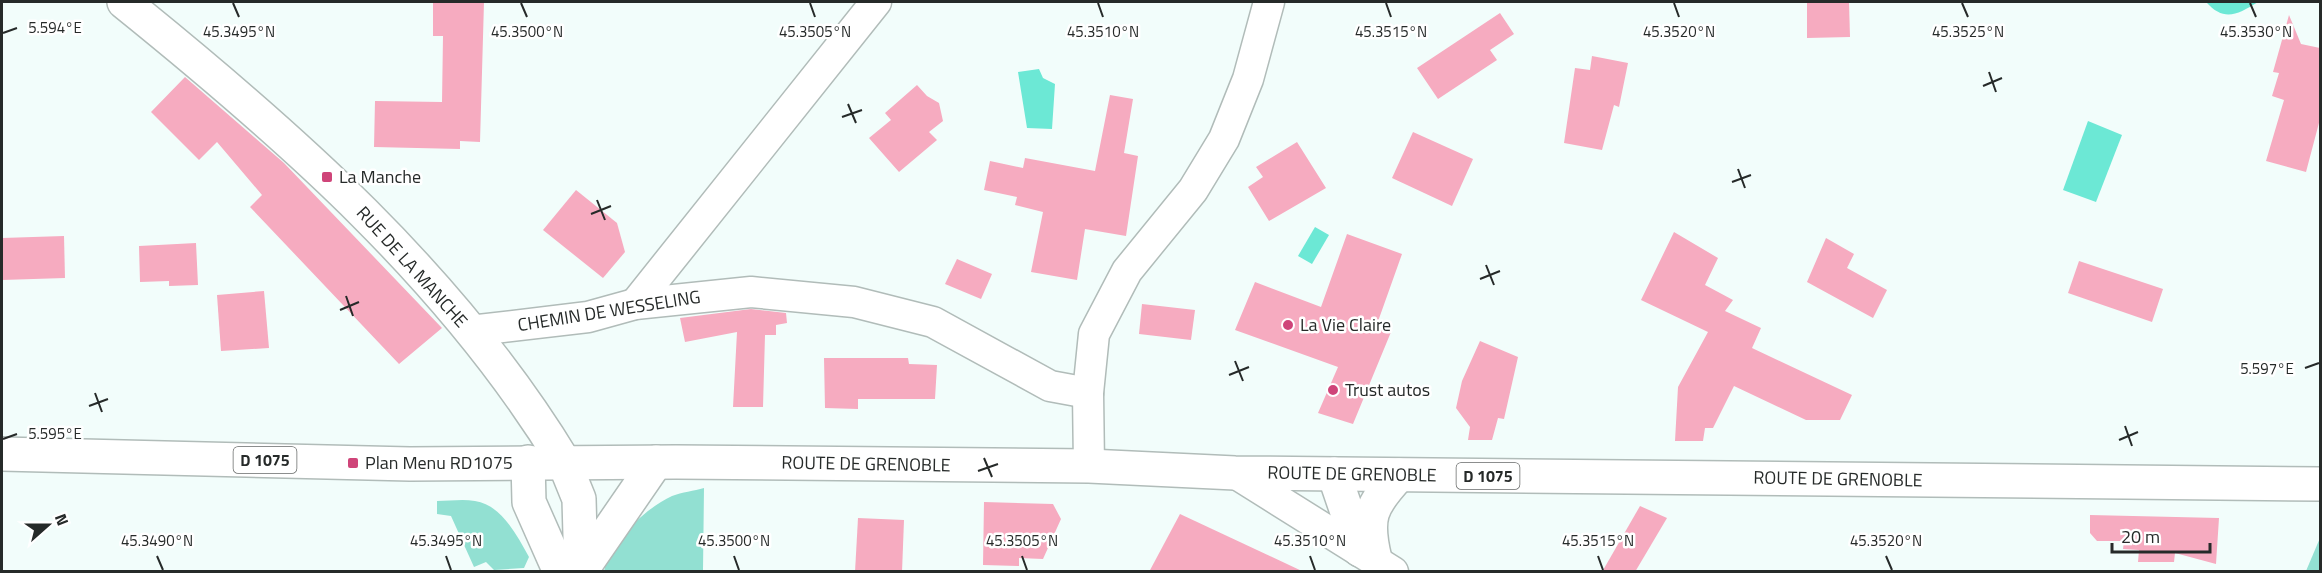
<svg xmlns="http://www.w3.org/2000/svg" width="2322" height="573" font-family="'Titillium Web',sans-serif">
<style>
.green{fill:#92e0d2}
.water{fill:#6ce8d5}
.building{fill:#f6abc0}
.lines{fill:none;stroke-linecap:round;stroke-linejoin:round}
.minor-casing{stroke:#b1bcb9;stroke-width:33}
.tertiary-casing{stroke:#b1bcb9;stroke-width:36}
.secondary-casing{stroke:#b1bcb9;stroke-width:36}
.primary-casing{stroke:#b1bcb9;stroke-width:36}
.minor{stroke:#fff;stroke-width:30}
.tertiary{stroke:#fff;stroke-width:33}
.secondary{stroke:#fff;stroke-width:33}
.primary{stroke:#fff;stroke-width:33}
.ticks{fill:none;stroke:#262a29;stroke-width:2}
.poi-dot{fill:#cf4479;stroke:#fff;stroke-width:2}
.labels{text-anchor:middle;stroke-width:5;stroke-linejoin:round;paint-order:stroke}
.shield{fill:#fff;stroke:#676a69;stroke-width:1.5}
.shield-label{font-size:16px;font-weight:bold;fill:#262a29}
.poi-label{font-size:18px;fill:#262a29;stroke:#fff;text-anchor:start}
.street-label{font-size:18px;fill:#262a29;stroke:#fff}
.ticks-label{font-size:15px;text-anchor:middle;fill:#262a29;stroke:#fff;stroke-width:5;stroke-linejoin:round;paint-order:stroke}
</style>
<rect width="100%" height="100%" fill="#f2fdfb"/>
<!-- green -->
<g class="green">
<path d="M 704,488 L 703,571 L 604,572 C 609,542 646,508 672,496 C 682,492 694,491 704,488 Z"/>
<path d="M 437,501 C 449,501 463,499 475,501 C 502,505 517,536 529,557 L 524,568 L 494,570 L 486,562 L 474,567 L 451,516 L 437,514 Z"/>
<path d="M 2320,538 L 2320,571 L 2306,571 Z"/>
</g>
<!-- water -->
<g class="water">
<path d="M 2206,2 L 2258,2 C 2237,15 2224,22 2206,2 Z"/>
<path d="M 1039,69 L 1043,78 L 1055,84 L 1052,129 L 1027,128 L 1018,72 Z"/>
<path d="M 2088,121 L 2122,135 L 2096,202 L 2063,190 Z"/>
<path d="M 1315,227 L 1329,235 L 1312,264 L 1298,256 Z"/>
</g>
<!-- building -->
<g class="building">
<path d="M 440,2 L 484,2 L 480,142 L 460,141 L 460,149 L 374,147 L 375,101 L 442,102 L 443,36 L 433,36 L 433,3 Z"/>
<path d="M 1807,2 L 1849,2 L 1850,37 L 1807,38 Z"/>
<path d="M 1500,13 L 1514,34 L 1490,50 L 1497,60 L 1438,99 L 1417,68 Z"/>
<path d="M 2289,15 L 2301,44 L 2320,48 L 2320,119 L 2306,172 L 2266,161 L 2284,100 L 2272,96 L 2279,73 L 2273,72 Z"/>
<path d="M 1592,56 L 1628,63 L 1619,107 L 1614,105 L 1602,150 L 1564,143 L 1575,68 L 1590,70 Z"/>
<path d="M 185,77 L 284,163 L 442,328 L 399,364 L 250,207 L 262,195 L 217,142 L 199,160 L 151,112 Z"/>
<path d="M 917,85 L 927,96 L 939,103 L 943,121 L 929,132 L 937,140 L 899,172 L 869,138 L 891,120 L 885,113 Z"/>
<path d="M 1110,95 L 1133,99 L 1124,153 L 1138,156 L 1126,236 L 1085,229 L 1077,280 L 1031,272 L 1043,212 L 1015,205 L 1017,197 L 984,190 L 990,161 L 1023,168 L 1025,158 L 1095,171 Z"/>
<path d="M 1413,132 L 1473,159 L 1452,206 L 1392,178 Z"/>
<path d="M 1297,142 L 1326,188 L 1269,221 L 1248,187 L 1263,177 L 1256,167 Z"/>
<path d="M 576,190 L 617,223 L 625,252 L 603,278 L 543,230 Z"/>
<path d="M 1674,232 L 1718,258 L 1705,285 L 1733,300 L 1725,311 L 1761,328 L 1752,348 L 1852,395 L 1840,420 L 1806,420 L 1734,386 L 1713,428 L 1705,428 L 1703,441 L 1675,441 L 1678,387 L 1708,332 L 1641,300 Z"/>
<path d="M 1347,234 L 1402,254 L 1376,327 L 1391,332 L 1353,424 L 1318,413 L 1338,367 L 1235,330 L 1255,282 L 1321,307 Z"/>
<path d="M 64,236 L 65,278 L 2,280 L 2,238 Z"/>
<path d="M 1826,238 L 1854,254 L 1847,268 L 1887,290 L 1873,318 L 1807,282 Z"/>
<path d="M 196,243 L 198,285 L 169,286 L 169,281 L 140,282 L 139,246 Z"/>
<path d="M 957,259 L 992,274 L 981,299 L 945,284 Z"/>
<path d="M 2079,261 L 2163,289 L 2152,322 L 2068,293 Z"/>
<path d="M 264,291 L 269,348 L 221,351 L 217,295 Z"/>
<path d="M 1142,304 L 1195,310 L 1191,340 L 1139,334 Z"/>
<path d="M 751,309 L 786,313 L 787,323 L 776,325 L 776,335 L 765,335 L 763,407 L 733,407 L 737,332 L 685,342 L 680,318 Z"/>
<path d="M 1480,341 L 1518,357 L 1504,419 L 1498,418 L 1492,440 L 1468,440 L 1470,427 L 1456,408 L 1462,381 Z"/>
<path d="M 824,358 L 908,358 L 909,364 L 937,365 L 935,399 L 858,399 L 858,409 L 825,408 Z"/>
<path d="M 984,502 L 1053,504 L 1061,519 L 1043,559 L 1019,558 L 1019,566 L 983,565 Z"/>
<path d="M 1640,506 L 1667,518 L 1635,572 L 1602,572 Z"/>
<path d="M 1180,514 L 1304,572 L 1149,572 Z"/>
<path d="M 2090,515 L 2219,518 L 2216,564 L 2175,553 L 2174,562 L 2138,562 L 2139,550 L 2123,549 L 2124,541 L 2097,541 L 2090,533 Z"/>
<path d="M 858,518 L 904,520 L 902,572 L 855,572 Z"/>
</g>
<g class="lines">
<defs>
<g id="minor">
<path d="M 635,304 L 876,2"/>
<path d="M 470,331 L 588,317 L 635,304 L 751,292 L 854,302 L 933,322 L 1050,386 L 1088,393"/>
<path d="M 1089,466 L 1088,393 L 1094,334 L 1127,271 L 1193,190 L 1224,139 L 1248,79 L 1269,2"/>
<path d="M 1235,473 L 1393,572"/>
</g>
<path id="tertiary" d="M 124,2 C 289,135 453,279 564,462"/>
<g id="secondary">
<path d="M 528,462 L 529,502 L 560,572"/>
<path d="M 564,462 L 579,499 L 581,572"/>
<path d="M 581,571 L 656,462"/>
</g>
<g id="primary">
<path d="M 2,454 L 410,464 L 676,462 L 1089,466 L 1235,473 L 2320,484"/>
<path d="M 1334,474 L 1360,550"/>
<path d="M 1375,559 C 1365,518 1370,506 1399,475"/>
</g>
</defs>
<!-- minor casing -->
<use href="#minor" class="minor-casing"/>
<!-- tertiary casing -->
<use href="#tertiary" class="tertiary-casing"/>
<!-- secondary casing -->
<use href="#secondary" class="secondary-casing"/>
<!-- primary casing -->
<use href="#primary" class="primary-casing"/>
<!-- minor -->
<use href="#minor" class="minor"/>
<!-- tertiary -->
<use href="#tertiary" class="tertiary"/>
<!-- secondary -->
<use href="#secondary" class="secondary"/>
<!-- primary -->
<use href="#primary" class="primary"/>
</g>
<!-- ticks -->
<path class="ticks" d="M 233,3 L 239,17M 521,3 L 527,17M 810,3 L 815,17M 1098,3 L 1103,17M 1386,3 L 1391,17M 1674,3 L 1679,17M 1962,3 L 1968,17M 2250,3 L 2256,17M 3,33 L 17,28M 1989,72 L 1996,92M 1983,86 L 2002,78M 848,104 L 856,123M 842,117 L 862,110M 1738,169 L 1745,188M 1732,182 L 1751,175M 597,200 L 605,220M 591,214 L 611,206M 1486,265 L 1494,285M 1480,279 L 1500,271M 346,296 L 353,316M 340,310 L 359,302M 1235,361 L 1243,381M 2305,368 L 2319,363M 1229,375 L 1249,367M 95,393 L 102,412M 89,406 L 108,399M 2125,426 L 2132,446M 3,439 L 17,434M 2119,440 L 2138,432M 984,458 L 992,477M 978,471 L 998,464M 157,556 L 163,570M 446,556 L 451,570M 734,556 L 739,570M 1022,556 L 1027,570M 1310,556 L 1315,570M 1598,556 L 1603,570M 1886,556 L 1892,570"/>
<!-- markers -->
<g class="poi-dot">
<rect x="321" y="171" width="12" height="12" rx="3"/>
<circle cx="1288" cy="325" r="6"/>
<circle cx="1333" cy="390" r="6"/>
<rect x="347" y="457" width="12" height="12" rx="3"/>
</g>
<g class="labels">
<!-- shield labels -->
<g class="shield">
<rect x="233.5" y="447" width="63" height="26" rx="4.5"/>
<rect x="1456.5" y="463" width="63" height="26" rx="4.5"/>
</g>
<g class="shield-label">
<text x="265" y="466">D 1075</text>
<text x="1488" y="482">D 1075</text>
</g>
<!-- poi labels -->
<g class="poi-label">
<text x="339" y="183">La Manche</text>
<text x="1300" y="331">La Vie Claire</text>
<text x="1345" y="396">Trust autos</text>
<text x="365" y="469">Plan Menu RD1075</text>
</g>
<!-- street labels -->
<g class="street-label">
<text transform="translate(412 267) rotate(48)" y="6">RUE DE LA MANCHE</text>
<text transform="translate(609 311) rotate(-9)" y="6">CHEMIN DE WESSELING</text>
<text transform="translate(866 464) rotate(1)" y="6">ROUTE DE GRENOBLE</text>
<text transform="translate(1352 474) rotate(1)" y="6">ROUTE DE GRENOBLE</text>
<text transform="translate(1838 479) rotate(1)" y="6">ROUTE DE GRENOBLE</text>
</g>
</g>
<g class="ticks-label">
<text x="55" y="33">5.594°E</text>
<text x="239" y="37">45.3495°N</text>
<text x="527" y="37">45.3500°N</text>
<text x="815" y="37">45.3505°N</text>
<text x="1103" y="37">45.3510°N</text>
<text x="1391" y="37">45.3515°N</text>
<text x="1679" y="37">45.3520°N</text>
<text x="1968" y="37">45.3525°N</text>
<text x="2256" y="37">45.3530°N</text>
<text x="2267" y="374">5.597°E</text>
<text x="55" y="439">5.595°E</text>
<text x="157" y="546">45.3490°N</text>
<text x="446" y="546">45.3495°N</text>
<text x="734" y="546">45.3500°N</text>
<text x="1022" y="546">45.3505°N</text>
<text x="1310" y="546">45.3510°N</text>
<text x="1598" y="546">45.3515°N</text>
<text x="1886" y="546">45.3520°N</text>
</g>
<!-- border -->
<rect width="2322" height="573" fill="none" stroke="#262a29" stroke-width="6"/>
<!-- north arrow -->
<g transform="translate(48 525) rotate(69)" stroke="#ffffff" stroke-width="4.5" paint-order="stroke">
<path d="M0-4.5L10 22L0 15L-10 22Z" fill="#262a29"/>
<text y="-9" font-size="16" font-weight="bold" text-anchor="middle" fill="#262a29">N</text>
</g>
<!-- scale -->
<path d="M2112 543v9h98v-9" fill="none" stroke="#262a29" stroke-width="3"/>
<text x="2121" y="543" font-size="18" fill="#262a29" stroke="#ffffff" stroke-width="4.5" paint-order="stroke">20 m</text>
</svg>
